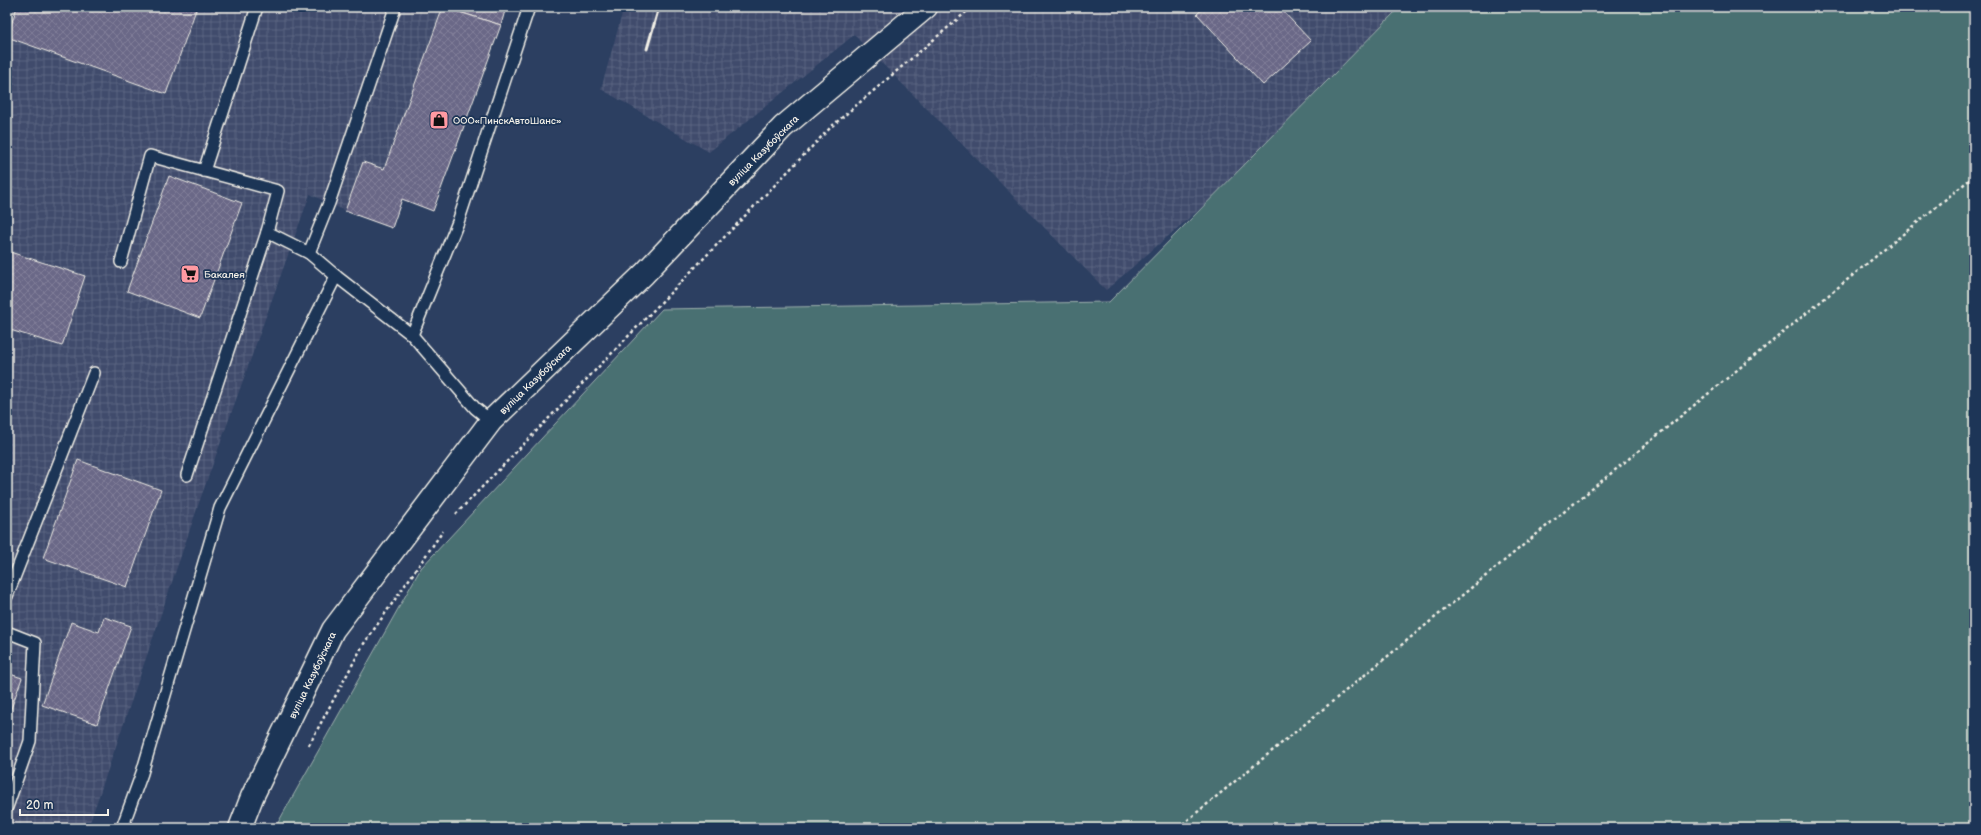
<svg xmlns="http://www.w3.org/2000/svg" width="1981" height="835" font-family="'Balsamiq Sans',sans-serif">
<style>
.industrial{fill:url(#industrial-grid)}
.green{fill:#496f72;stroke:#9eb0ad}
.building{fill:url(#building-cross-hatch);stroke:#f4f1e8}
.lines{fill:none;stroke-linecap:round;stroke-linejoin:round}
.lane-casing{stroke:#f4f1e8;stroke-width:14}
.secondary-casing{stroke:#f4f1e8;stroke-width:25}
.path{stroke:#f4f1e8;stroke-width:2.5;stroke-dasharray:3 3;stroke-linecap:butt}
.lane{stroke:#1d3557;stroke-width:11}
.secondary{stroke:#1d3557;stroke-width:22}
.rail{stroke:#f4f1e8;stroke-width:3}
.labels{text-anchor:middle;stroke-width:3.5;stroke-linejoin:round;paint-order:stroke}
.poi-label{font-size:10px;fill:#f4f1e8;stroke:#1d3557;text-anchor:start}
.street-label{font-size:10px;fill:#f4f1e8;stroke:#1d3557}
</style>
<defs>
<pattern id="industrial-grid" width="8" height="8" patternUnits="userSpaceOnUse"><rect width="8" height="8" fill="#3f4b6c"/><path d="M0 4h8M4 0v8" fill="none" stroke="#5b6581"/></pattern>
<pattern id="building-cross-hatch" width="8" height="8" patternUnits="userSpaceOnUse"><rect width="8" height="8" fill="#6a6787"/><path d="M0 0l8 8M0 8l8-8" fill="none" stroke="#807d98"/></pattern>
</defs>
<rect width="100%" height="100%" fill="#2c3f61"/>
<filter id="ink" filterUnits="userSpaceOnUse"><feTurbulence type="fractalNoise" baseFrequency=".025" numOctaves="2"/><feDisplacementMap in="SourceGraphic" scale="8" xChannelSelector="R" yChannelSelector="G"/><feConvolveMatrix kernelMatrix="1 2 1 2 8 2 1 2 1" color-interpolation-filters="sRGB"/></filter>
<g filter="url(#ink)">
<!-- industrial -->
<g class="industrial">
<path d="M 7,7 L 506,7 L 433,211 L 402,200 L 392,228 L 345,211 L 310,194 L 201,497 L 88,828 L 7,828 Z"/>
<path d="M 624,7 L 1433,7 L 1106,290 L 854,35 L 709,152 L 601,89 Z"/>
</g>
<!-- green -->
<path class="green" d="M 1400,7 L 1974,7 L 1974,828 L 275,828 L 421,568 L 662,309 L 1109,302 Z"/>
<!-- building -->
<g class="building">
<path d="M 17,7 L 197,7 L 166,94 L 7,37 Z"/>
<path d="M 443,7 L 506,7 L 501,25 Z"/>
<path d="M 443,7 L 501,25 L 433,211 L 402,199 L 392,228 L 345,211 L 363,162 L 384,169 Z"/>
<path d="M 1205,7 L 1279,7 L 1311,41 L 1263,85 L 1197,14 Z"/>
<path d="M 169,176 L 242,203 L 200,318 L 127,291 Z"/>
<path d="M 7,251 L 85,276 L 62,346 L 7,329 Z"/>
<path d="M 78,460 L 161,490 L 127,587 L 43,558 Z"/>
<path d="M 104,617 L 131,626 L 97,724 L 42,705 L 71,622 L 99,632 Z"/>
<path d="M 7,673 L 22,678 L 7,720 Z"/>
</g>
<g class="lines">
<defs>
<g id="lane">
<path d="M 204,171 L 257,7"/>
<path d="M 267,232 L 309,253 L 336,276 L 412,335 L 475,408 L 491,421"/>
<path d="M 309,253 L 329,203 L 394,11"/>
<path d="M 121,262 L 150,156 L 278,191 L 267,232 L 187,475"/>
<path d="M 412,335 L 458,222 L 529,7"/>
<path d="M 7,596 L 94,373"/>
<path d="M 7,632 L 35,643 L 30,741 L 7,807"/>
<path d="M 122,828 L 142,773 L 220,508 L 336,276"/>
</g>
<path id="secondary" d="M 240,828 L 252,797 L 333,630 L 491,421 L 644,274 L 783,127 L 926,7"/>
</defs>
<!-- lane casing -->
<use href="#lane" class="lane-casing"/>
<!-- secondary casing -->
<use href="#secondary" class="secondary-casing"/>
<!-- path -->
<g class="path">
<path d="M 456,514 L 832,126 L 972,7"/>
<path d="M 309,745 L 363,645 L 443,531"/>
<path d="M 1178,828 L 1974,176"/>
</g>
<!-- lane -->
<use href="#lane" class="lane"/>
<!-- secondary -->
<use href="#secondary" class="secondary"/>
<!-- rail -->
<path class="rail" d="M 647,49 L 659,7"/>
</g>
</g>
<!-- icons -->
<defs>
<symbol id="shop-square" viewBox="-11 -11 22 22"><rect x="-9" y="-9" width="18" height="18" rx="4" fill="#ff9aa2" stroke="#1d3557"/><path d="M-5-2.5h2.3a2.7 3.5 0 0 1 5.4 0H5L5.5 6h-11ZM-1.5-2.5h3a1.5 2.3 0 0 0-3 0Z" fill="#111"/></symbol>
<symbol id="supermarket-square" viewBox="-11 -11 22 22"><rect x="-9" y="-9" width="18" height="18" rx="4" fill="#ff9aa2" stroke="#1d3557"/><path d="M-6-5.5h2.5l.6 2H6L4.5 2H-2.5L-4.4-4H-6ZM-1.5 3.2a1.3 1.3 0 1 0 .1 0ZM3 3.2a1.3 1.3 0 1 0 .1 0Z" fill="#111"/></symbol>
</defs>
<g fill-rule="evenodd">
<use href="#shop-square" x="428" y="109" width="22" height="22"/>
<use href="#supermarket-square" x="179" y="263" width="22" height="22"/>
</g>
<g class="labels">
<!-- poi labels -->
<g class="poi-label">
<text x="453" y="124">ООО«ПинскАвтоШанс»</text>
<text x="204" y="278">Бакалея</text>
</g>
<!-- street labels -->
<g class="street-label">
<text transform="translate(763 150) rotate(-45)" y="4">вуліца Казубоўскага</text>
<text transform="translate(535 379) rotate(-44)" y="4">вуліца Казубоўскага</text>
<text transform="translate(312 675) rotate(-64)" y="4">вуліца Казубоўскага</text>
</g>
</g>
<!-- margin -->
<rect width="1981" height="835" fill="none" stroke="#1d3557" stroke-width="24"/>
<rect x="12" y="12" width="1957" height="811" fill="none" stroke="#f4f1e8" stroke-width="1.5" filter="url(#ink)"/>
<!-- scale -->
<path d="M20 809v6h88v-6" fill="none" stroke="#f4f1e8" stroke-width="2"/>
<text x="26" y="809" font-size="12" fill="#f4f1e8" stroke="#1d3557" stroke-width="3" paint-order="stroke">20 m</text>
</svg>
